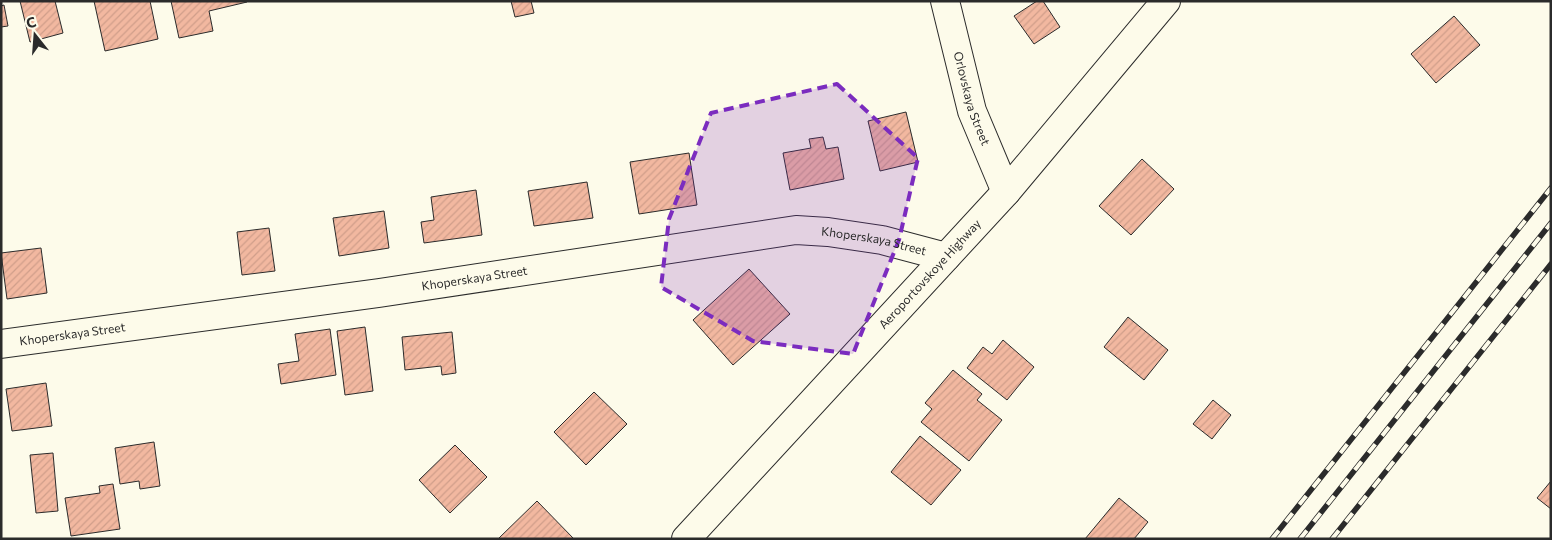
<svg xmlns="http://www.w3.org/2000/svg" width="1552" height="540" font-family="Commissioner,sans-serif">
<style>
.building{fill:url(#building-hatch);stroke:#2b2b2b}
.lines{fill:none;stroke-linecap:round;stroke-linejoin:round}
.minor-casing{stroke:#2b2b2b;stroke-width:30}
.major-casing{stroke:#2b2b2b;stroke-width:30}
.minor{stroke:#fdfbea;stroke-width:28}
.major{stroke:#fdfbea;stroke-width:28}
.rail-casing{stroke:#2b2b2b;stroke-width:5.5}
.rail{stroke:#fdfbea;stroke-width:4;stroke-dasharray:11;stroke-linecap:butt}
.marked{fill:#7b2cbf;fill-opacity:0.2;stroke:#7b2cbf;stroke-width:4;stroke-dasharray:10 6;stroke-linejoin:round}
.labels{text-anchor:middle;stroke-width:4;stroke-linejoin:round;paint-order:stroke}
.street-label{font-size:12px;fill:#2b2b2b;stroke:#fdfbea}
</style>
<defs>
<pattern id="building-hatch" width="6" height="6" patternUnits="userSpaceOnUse" patternTransform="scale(1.25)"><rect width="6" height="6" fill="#f2b8a0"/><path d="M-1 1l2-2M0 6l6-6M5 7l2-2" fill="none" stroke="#d09e8a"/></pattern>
</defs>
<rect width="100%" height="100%" fill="#fdfbea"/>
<!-- building -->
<g class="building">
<path d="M 20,1 L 55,1 L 63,33 L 30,42 Z"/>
<path d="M 94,1 L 150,1 L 158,39 L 105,51 Z"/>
<path d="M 171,1 L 247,1 L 247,2 L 209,11 L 213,31 L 179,38 Z"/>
<path d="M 511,1 L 531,1 L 534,13 L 515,17 Z"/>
<path d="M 1037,1 L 1043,1 L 1060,27 L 1034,44 L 1014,16 Z"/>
<path d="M 4,5 L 8,26 L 1,27 L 1,6 Z"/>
<path d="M 1454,16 L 1480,45 L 1436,83 L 1411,54 Z"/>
<path d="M 906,112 L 918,162 L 880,171 L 868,121 Z"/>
<path d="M 823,137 L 826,149 L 838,147 L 844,179 L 790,190 L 783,153 L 811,148 L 809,139 Z"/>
<path d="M 689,153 L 697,205 L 639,214 L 630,162 Z"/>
<path d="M 1142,159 L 1174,189 L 1131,235 L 1099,206 Z"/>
<path d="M 587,182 L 593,218 L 534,226 L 528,191 Z"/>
<path d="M 476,190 L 482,235 L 424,243 L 421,222 L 434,220 L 431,197 Z"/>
<path d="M 384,211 L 389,248 L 339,256 L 333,218 Z"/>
<path d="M 269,228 L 275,271 L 242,275 L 237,232 Z"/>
<path d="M 41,248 L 47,293 L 7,299 L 1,253 Z"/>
<path d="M 749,269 L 790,314 L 733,365 L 693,320 Z"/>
<path d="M 1128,317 L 1168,350 L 1144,380 L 1104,347 Z"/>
<path d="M 365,327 L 373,391 L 345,395 L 337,331 Z"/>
<path d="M 330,329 L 336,375 L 281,384 L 278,364 L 299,361 L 295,334 Z"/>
<path d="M 452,332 L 456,373 L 442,375 L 441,366 L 405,370 L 402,337 Z"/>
<path d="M 1003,340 L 1034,367 L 1007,400 L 967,368 L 983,347 L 992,354 Z"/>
<path d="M 953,370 L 982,394 L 977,400 L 1002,420 L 969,461 L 921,422 L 932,409 L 925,403 Z"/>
<path d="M 46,383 L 52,426 L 12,431 L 6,389 Z"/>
<path d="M 594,392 L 627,424 L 586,465 L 554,432 Z"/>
<path d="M 1213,400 L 1231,415 L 1212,439 L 1193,424 Z"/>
<path d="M 920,436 L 961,470 L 931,505 L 891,472 Z"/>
<path d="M 154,442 L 160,486 L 140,489 L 139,481 L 120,484 L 115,448 Z"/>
<path d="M 455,445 L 487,477 L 450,513 L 419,480 Z"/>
<path d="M 53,453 L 58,511 L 36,513 L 30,455 Z"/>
<path d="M 1551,481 L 1551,509 L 1537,498 Z"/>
<path d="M 113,484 L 120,529 L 71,536 L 65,498 L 100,493 L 99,486 Z"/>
<path d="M 1119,498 L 1148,522 L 1134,539 L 1085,539 Z"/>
<path d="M 537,501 L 574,539 L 498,539 Z"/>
</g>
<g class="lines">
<defs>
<g id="minor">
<path id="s1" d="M 945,1 L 972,111 L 1006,192"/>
<path id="s2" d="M 1,344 L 379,293 L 796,230 L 828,232 L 882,240 L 946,257"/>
</g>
<g id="major">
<path id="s3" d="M 686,539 L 1006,192 L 1166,1"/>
</g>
</defs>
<!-- minor casing -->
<use href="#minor" class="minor-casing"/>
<!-- major casing -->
<use href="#major" class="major-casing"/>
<!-- minor -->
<use href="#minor" class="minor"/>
<!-- major -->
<use href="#major" class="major"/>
<defs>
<g id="rail">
<path d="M 1272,539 L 1551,188"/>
<path d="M 1300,539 L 1551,223"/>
<path d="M 1332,539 L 1551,264"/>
</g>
</defs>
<!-- rail casing -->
<use href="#rail" class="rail-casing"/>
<!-- rail -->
<use href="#rail" class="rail"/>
</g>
<!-- marked area -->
<path class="marked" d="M 837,84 L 918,158 L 899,240 L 853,354 L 753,341 L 661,287 L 669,219 L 711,113 Z"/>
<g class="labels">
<!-- street labels -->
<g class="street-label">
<text dy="4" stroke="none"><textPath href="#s1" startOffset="101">Orlovskaya Street</textPath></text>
<text dy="4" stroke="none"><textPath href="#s2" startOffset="882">Khoperskaya Street</textPath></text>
<text dy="4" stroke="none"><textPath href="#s3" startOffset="360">Aeroportovskoye Highway</textPath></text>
<text dy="4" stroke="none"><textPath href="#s2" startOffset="478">Khoperskaya Street</textPath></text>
<text dy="4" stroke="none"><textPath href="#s2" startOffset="72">Khoperskaya Street</textPath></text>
</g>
</g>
<!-- border -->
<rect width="1552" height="540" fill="none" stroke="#2b2b2b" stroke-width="5"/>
<!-- north arrow -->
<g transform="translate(35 35) rotate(343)" stroke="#fdfbea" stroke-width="4" paint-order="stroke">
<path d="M0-4L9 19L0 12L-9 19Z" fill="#2b2b2b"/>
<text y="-8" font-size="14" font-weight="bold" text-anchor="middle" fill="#2b2b2b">С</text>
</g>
</svg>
